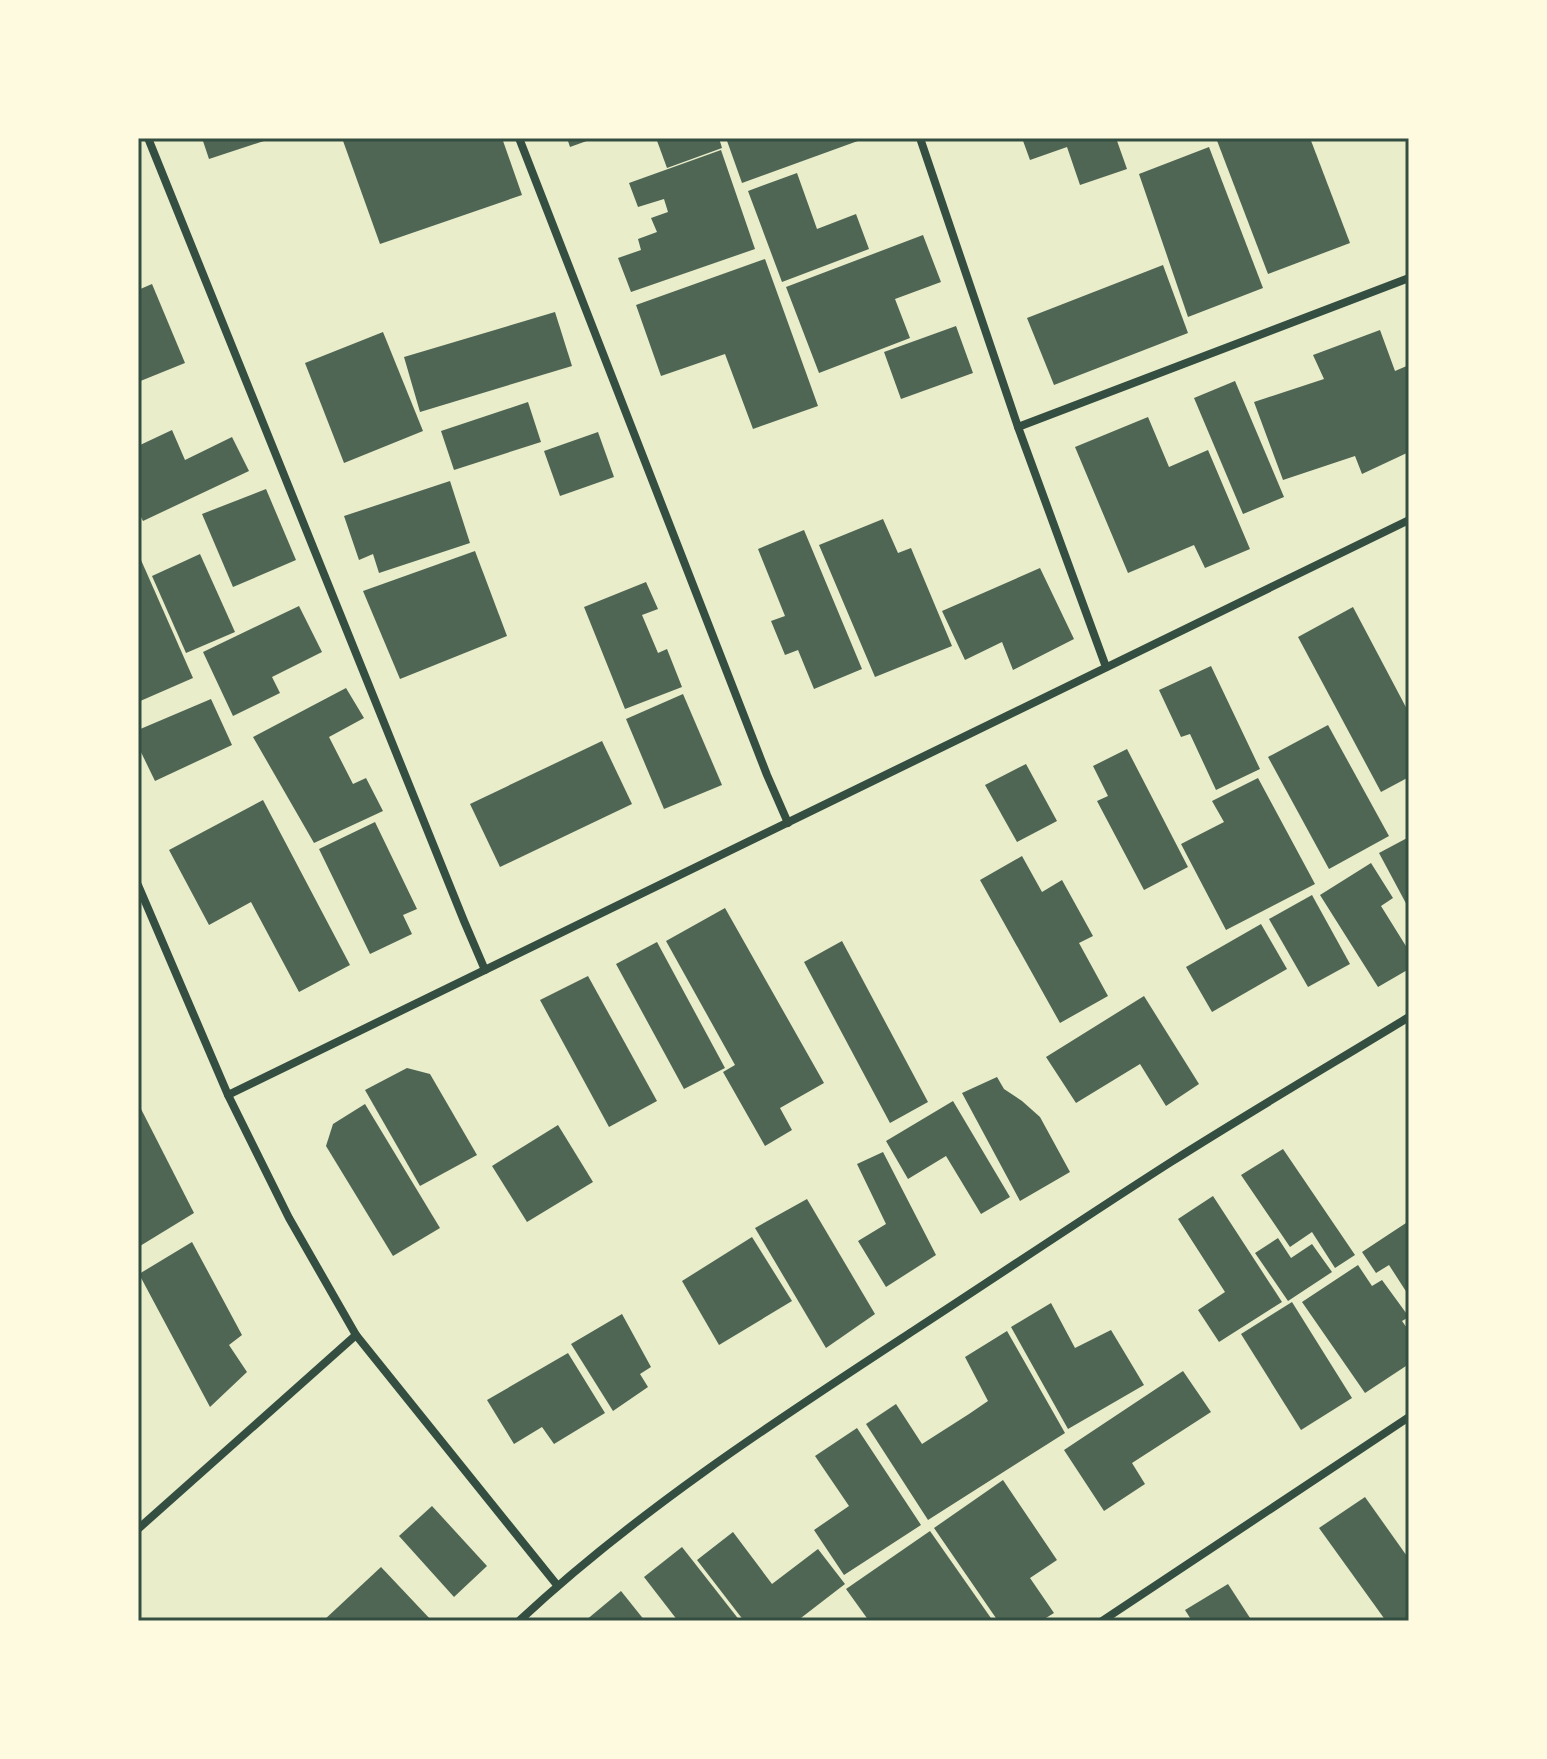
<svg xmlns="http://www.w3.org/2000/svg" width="1547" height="1759" font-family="Karla,sans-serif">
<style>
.building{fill:#4f6655}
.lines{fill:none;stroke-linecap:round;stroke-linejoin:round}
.minor{stroke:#344e41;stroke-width:8}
.neatline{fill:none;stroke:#344e41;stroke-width:3}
</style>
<rect width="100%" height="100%" fill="#e9edc9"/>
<!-- building -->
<g class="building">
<path d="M 202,138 L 270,138 L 270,139 L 209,159 Z"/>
<path d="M 342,138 L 502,138 L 522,195 L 380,244 Z"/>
<path d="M 567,138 L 595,138 L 570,147 Z"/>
<path d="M 656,138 L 719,138 L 722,148 L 667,168 Z"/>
<path d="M 726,138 L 866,138 L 742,183 Z"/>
<path d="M 1022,138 L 1116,138 L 1127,169 L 1080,185 L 1067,147 L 1030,160 Z"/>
<path d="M 1216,138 L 1310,138 L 1350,243 L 1268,274 Z"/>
<path d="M 1209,147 L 1263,288 L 1188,317 L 1139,174 Z"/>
<path d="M 721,150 L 755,249 L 631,292 L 618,258 L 641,250 L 638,239 L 657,232 L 651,218 L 668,212 L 664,199 L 638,207 L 629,183 Z"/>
<path d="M 797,173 L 817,229 L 856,214 L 869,249 L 782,282 L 748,191 Z"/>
<path d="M 923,235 L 941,282 L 895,299 L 910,338 L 819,373 L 786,287 Z"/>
<path d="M 765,259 L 818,406 L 753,429 L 725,354 L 661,376 L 636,305 Z"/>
<path d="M 1163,265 L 1188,333 L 1054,385 L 1027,318 Z"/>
<path d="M 152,284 L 185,363 L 138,382 L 138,290 Z"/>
<path d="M 555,312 L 572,366 L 420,412 L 404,357 Z"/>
<path d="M 956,326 L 973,373 L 901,399 L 884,352 Z"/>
<path d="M 1380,330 L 1395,371 L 1409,365 L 1409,452 L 1362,474 L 1355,456 L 1283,480 L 1254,402 L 1324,379 L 1313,355 Z"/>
<path d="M 383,332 L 423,431 L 344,463 L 305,363 Z"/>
<path d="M 1235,381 L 1284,497 L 1243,514 L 1194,398 Z"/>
<path d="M 528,402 L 541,442 L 454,470 L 441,431 Z"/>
<path d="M 1148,417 L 1169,467 L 1208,450 L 1250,549 L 1205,568 L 1194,545 L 1128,573 L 1075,447 Z"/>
<path d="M 172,430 L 185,460 L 232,437 L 249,471 L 143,521 L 138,511 L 138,446 Z"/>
<path d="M 598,432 L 614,477 L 560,496 L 544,451 Z"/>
<path d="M 450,481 L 470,543 L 379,573 L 373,554 L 359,560 L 344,516 Z"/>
<path d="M 266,489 L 296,560 L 233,587 L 202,514 Z"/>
<path d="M 883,519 L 898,553 L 911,548 L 952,646 L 875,677 L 819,545 Z"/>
<path d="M 804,530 L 862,669 L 814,689 L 798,650 L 785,655 L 771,621 L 785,616 L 758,549 Z"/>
<path d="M 475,551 L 507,636 L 400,679 L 363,591 Z"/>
<path d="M 200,554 L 235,632 L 186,653 L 152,576 Z"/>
<path d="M 141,560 L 193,678 L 138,702 L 138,561 Z"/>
<path d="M 1040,568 L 1074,639 L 1013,670 L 1002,642 L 965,660 L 942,611 Z"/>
<path d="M 646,582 L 658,609 L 642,615 L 658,653 L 667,649 L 682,687 L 625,709 L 584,607 Z"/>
<path d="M 299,606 L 322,652 L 272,677 L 280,693 L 233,716 L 203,652 Z"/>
<path d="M 1353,607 L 1409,713 L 1409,777 L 1381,792 L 1298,637 Z"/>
<path d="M 1211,666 L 1260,769 L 1216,790 L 1190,734 L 1181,737 L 1159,690 Z"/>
<path d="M 346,688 L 364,718 L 329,737 L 353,784 L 366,778 L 383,811 L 314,843 L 253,737 Z"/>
<path d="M 683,694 L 722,785 L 664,809 L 626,719 Z"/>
<path d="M 211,699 L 232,745 L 155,781 L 138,746 L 138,730 Z"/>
<path d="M 1328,725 L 1389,836 L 1329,869 L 1268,757 Z"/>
<path d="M 602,741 L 632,804 L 500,867 L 470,804 Z"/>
<path d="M 1127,749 L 1188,867 L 1144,890 L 1097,801 L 1108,796 L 1093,766 Z"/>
<path d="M 1026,764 L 1057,821 L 1017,842 L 985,785 Z"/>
<path d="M 1258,778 L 1315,884 L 1226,930 L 1181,844 L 1224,822 L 1212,801 Z"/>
<path d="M 263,800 L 350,965 L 299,992 L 251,902 L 209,925 L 169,850 Z"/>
<path d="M 375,822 L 417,909 L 403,915 L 412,934 L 370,954 L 319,849 Z"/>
<path d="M 1409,837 L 1409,909 L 1379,853 Z"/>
<path d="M 1022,856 L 1042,892 L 1062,880 L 1093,936 L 1079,943 L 1108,996 L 1060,1023 L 980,880 Z"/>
<path d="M 1371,863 L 1393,898 L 1381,906 L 1409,951 L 1409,969 L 1378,987 L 1320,895 Z"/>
<path d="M 1312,895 L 1350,964 L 1308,987 L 1269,919 Z"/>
<path d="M 725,908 L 824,1083 L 780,1108 L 792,1130 L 765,1146 L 723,1072 L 735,1065 L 666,941 Z"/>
<path d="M 1261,924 L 1287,969 L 1212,1012 L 1186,967 Z"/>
<path d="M 842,941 L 928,1102 L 890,1123 L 804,962 Z"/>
<path d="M 657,942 L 725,1068 L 684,1089 L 616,964 Z"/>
<path d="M 588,976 L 657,1101 L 609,1127 L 540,1000 Z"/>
<path d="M 1144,996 L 1199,1084 L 1166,1106 L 1140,1064 L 1076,1103 L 1046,1057 Z"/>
<path d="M 407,1068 L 430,1074 L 477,1155 L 420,1186 L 365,1090 Z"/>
<path d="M 997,1077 L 1004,1089 L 1022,1101 L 1040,1117 L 1070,1172 L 1020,1201 L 962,1093 Z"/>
<path d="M 953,1101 L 1010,1197 L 981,1214 L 946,1156 L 908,1179 L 886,1141 Z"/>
<path d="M 138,1103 L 194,1213 L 140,1246 L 138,1242 Z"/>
<path d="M 365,1104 L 440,1228 L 393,1256 L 326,1146 L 333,1124 Z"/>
<path d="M 558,1125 L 593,1182 L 527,1222 L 492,1166 Z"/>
<path d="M 1283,1149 L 1355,1255 L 1335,1268 L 1312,1232 L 1290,1247 L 1241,1175 Z"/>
<path d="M 883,1152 L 936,1255 L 886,1287 L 858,1241 L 886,1224 L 857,1164 Z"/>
<path d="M 1213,1196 L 1282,1302 L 1219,1342 L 1198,1310 L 1225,1292 L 1178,1219 Z"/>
<path d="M 807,1199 L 875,1314 L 826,1348 L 755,1228 Z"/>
<path d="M 1406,1223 L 1409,1227 L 1409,1296 L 1389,1265 L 1376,1273 L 1362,1252 Z"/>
<path d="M 752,1237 L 792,1301 L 719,1345 L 682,1281 Z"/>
<path d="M 1278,1238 L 1291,1258 L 1312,1244 L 1332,1272 L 1288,1301 L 1255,1253 Z"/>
<path d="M 192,1242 L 242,1335 L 229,1345 L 247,1372 L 210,1407 L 139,1274 Z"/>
<path d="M 1358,1265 L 1372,1286 L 1382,1280 L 1409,1317 L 1402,1321 L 1409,1331 L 1409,1364 L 1365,1393 L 1302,1302 Z"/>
<path d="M 1292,1302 L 1352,1398 L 1301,1430 L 1241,1334 Z"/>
<path d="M 1051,1303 L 1075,1348 L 1111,1330 L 1144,1385 L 1068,1429 L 1011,1327 Z"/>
<path d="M 622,1314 L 651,1367 L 640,1374 L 648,1387 L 613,1411 L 571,1344 Z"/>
<path d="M 1007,1331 L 1065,1433 L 928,1520 L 866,1424 L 896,1404 L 922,1444 L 969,1414 L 988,1401 L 965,1357 Z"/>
<path d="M 568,1353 L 605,1413 L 554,1444 L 542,1427 L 514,1444 L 487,1400 Z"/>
<path d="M 1183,1371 L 1211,1412 L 1132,1463 L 1145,1484 L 1104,1511 L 1064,1450 Z"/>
<path d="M 857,1428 L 921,1525 L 844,1575 L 814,1530 L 849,1506 L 815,1456 Z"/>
<path d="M 1003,1480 L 1057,1560 L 1030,1578 L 1054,1613 L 1041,1621 L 998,1621 L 934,1528 Z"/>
<path d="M 1365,1497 L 1409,1559 L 1409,1621 L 1386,1621 L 1319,1528 Z"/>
<path d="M 432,1506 L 487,1566 L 454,1597 L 399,1536 Z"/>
<path d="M 930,1531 L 993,1621 L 869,1621 L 846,1589 Z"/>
<path d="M 733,1532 L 772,1584 L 818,1549 L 845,1584 L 797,1621 L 744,1621 L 697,1560 Z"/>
<path d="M 682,1547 L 740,1621 L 678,1621 L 644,1577 Z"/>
<path d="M 381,1567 L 432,1621 L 323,1621 Z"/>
<path d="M 1228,1584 L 1252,1621 L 1192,1621 L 1185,1610 Z"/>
<path d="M 621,1591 L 645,1621 L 585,1621 Z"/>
</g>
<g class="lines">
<!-- minor -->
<g class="minor">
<path d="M 148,138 L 464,921 L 485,970"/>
<path d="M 519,138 L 767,775 L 788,823"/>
<path d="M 920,138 L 1018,427 L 1106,667"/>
<path d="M 1018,427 L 1409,278"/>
<path d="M 138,885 L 228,1095 L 289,1218 L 356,1335 L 557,1585"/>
<path d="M 228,1095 L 1409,520"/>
<path d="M 138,1529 L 356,1335"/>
<path d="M 519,1621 C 638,1510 777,1420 913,1331 C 999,1275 1085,1217 1171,1162 C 1250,1112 1330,1065 1409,1017"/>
<path d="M 1102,1621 L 1409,1417"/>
</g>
</g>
<!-- border -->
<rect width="1547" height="1759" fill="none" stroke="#fefae0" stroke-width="280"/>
<rect x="140" y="140" width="1267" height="1479" class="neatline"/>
</svg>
